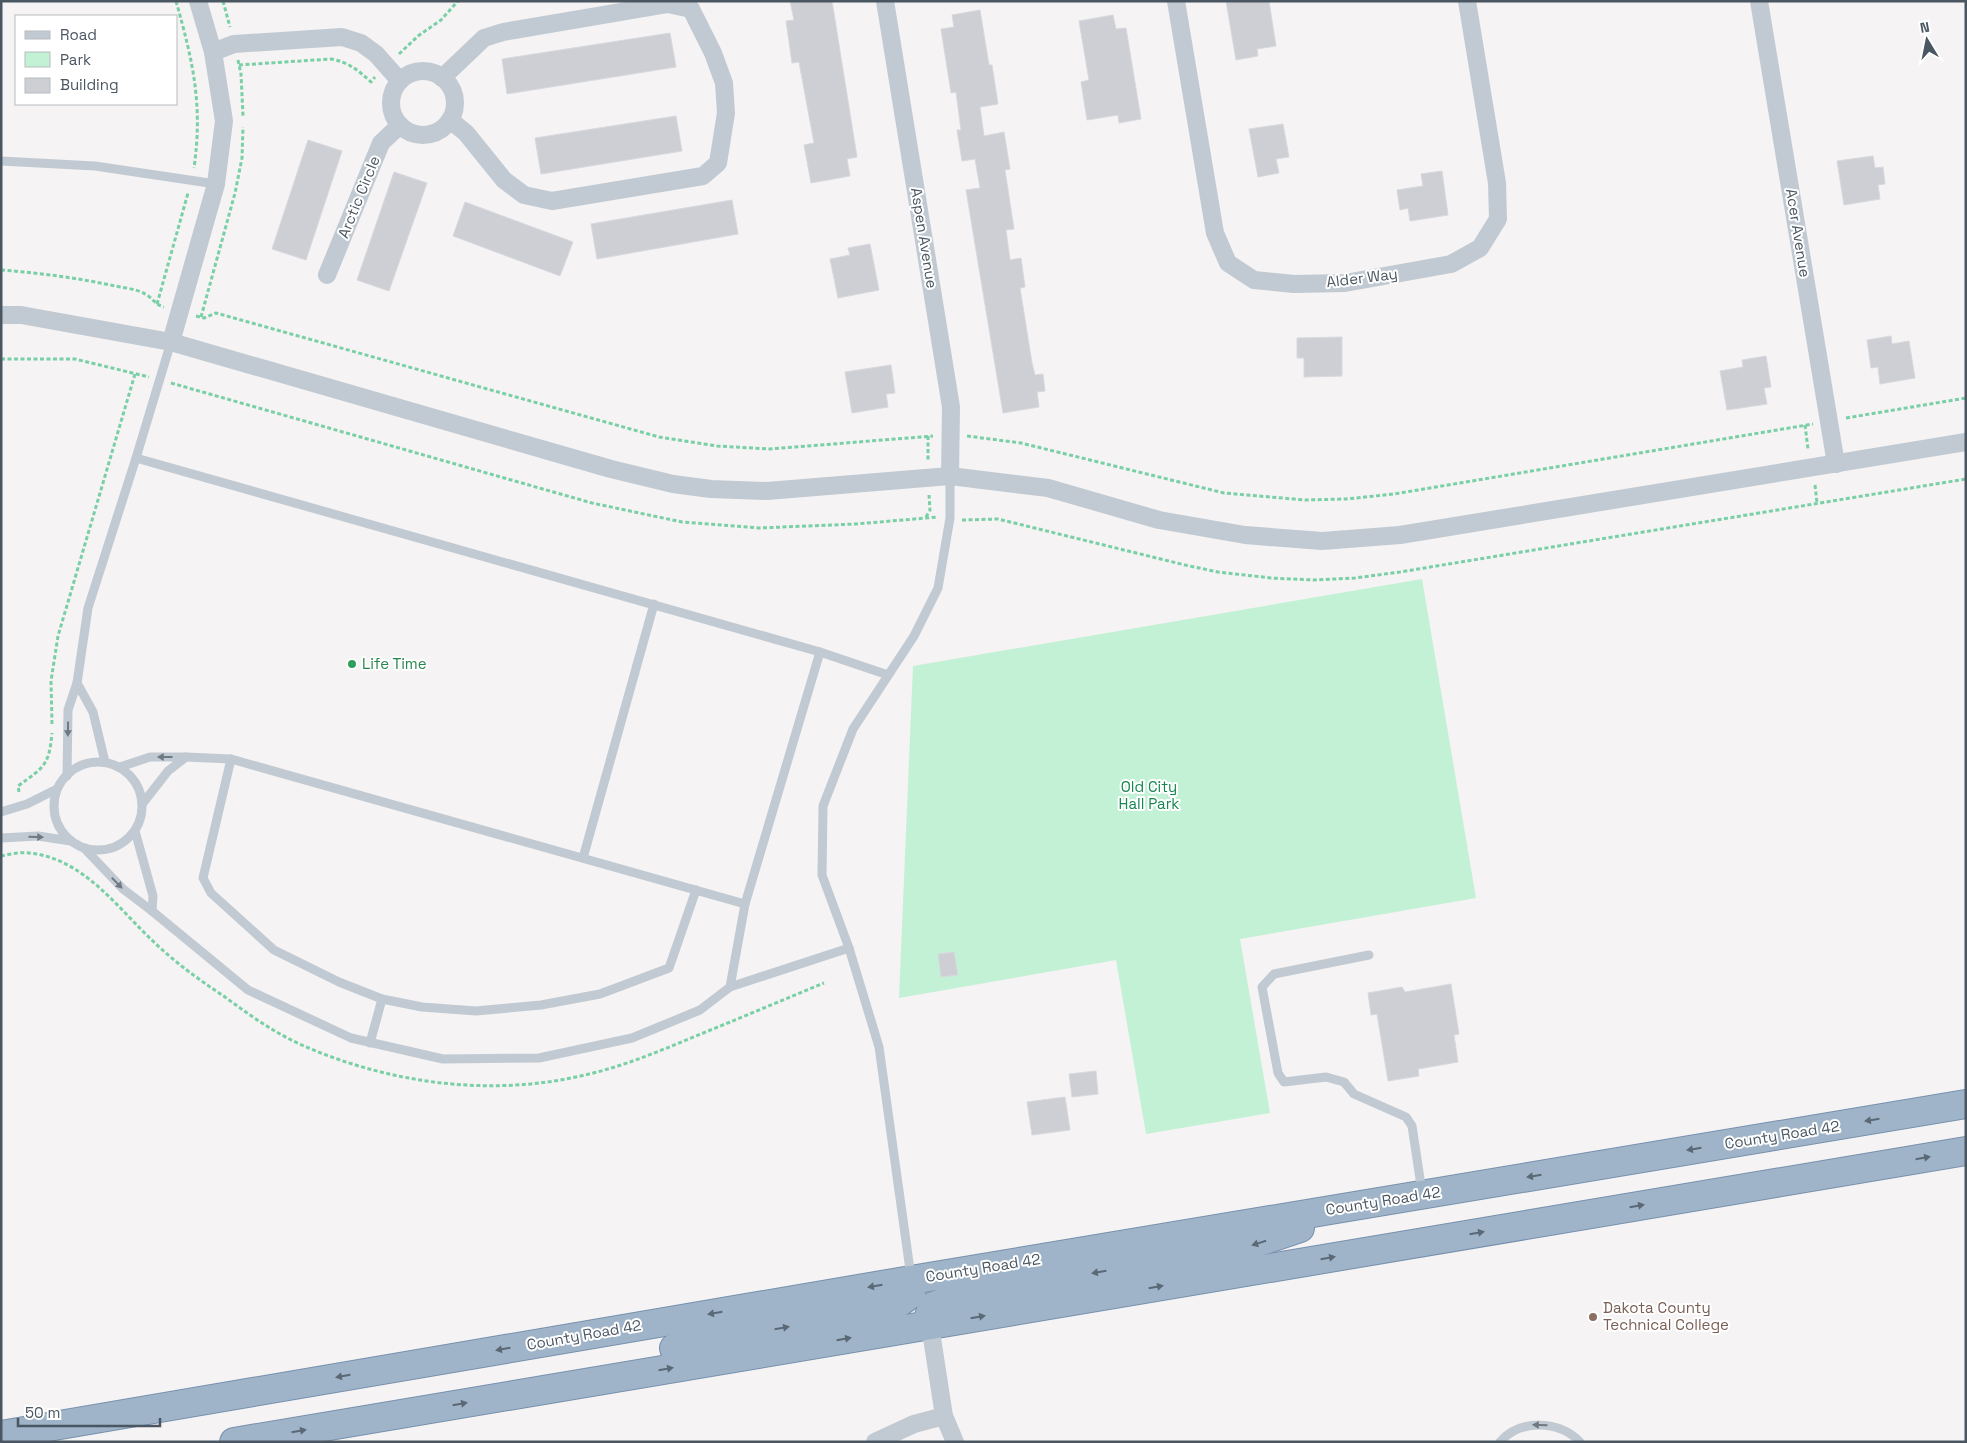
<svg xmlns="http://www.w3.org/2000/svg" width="1967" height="1443" font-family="'Space Grotesk',sans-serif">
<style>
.green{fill:#c3f1d5}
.building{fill:#cdcfd5;stroke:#d7d9de}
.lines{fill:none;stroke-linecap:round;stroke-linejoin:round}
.trunk-casing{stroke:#7690ad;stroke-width:30}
.path{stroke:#7ad0a6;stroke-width:3;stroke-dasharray:4 2.5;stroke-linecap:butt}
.service{stroke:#c1cad2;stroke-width:9}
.minor{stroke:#c1cad2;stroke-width:18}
.trunk{stroke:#9fb4c9;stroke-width:28}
.oneway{fill:#6e7983}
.oneway2{fill:#5b6976}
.leisure-dot{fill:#2e9e5b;stroke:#fff;stroke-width:2}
.education-dot{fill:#8d6e63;stroke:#fff;stroke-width:2}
.labels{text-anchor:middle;stroke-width:4;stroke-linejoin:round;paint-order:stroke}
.street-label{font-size:15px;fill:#4a5661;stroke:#fff}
.leisure-label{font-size:15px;fill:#27864d;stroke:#fff;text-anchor:start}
.park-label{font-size:15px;fill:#17864f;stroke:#fff}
.education-label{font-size:15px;fill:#785e54;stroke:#fff;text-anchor:start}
</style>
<rect width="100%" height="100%" fill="#f5f3f3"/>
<!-- green -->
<path class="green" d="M 1422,579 L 1476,898 L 1240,939 L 1270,1113 L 1146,1134 L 1116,960 L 899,998 L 913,666 Z"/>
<!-- building -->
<g class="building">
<path d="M 790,1 L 832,1 L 857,157 L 847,159 L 850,176 L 811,183 L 804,145 L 814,143 L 799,62 L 792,63 L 786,21 L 794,20 Z"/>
<path d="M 1226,1 L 1269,1 L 1276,46 L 1257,49 L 1258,56 L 1236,60 Z"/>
<path d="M 980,10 L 989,65 L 992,65 L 998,104 L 980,107 L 984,136 L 1004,132 L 1010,169 L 1005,170 L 1014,229 L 1006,230 L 1010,260 L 1021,258 L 1025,287 L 1020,288 L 1032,363 L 1035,375 L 1043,374 L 1045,391 L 1037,392 L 1039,407 L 1003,413 L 966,190 L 980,188 L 975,159 L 962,161 L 957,130 L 961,130 L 956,92 L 951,93 L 941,29 L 954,27 L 952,15 Z"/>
<path d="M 1113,15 L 1116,29 L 1126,28 L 1141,119 L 1119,123 L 1118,115 L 1087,120 L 1081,82 L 1089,80 L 1079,21 Z"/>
<path d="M 670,33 L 676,67 L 507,94 L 502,59 Z"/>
<path d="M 676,116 L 682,151 L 541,174 L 535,138 Z"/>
<path d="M 1283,124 L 1289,157 L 1276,159 L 1279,173 L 1258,177 L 1249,129 Z"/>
<path d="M 308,140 L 342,151 L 306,260 L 272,249 Z"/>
<path d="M 1873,156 L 1875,168 L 1883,167 L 1885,184 L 1878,185 L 1880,199 L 1844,205 L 1837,161 Z"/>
<path d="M 1442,171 L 1448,215 L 1410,221 L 1408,208 L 1400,210 L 1397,190 L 1423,186 L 1421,174 Z"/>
<path d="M 394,172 L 427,183 L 389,291 L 357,280 Z"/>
<path d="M 732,200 L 738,234 L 597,259 L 591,224 Z"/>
<path d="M 465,202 L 573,242 L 560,276 L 453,236 Z"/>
<path d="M 870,244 L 879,290 L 838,298 L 830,259 L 850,255 L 848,248 Z"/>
<path d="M 1891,336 L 1892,344 L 1909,341 L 1915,378 L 1880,384 L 1878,367 L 1871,368 L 1867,340 Z"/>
<path d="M 1342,337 L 1342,376 L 1304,377 L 1304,358 L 1297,358 L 1297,338 Z"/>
<path d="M 1766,356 L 1771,387 L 1764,388 L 1767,404 L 1727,410 L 1720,371 L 1743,367 L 1742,360 Z"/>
<path d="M 891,365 L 895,393 L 886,394 L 888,407 L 852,413 L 845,372 Z"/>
<path d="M 954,952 L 958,975 L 941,977 L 938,954 Z"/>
<path d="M 1451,984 L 1459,1034 L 1454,1035 L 1458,1062 L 1418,1069 L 1419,1076 L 1388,1081 L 1377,1014 L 1371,1015 L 1368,993 L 1402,987 L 1405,992 Z"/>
<path d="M 1096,1071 L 1098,1094 L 1072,1097 L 1069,1074 Z"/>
<path d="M 1065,1097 L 1070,1130 L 1032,1135 L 1027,1102 Z"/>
</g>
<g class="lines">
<defs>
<g id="trunk">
<path d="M 930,1325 L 929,1316 L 933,1306 L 949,1300 L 1029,1284 L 1244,1247 L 1300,1228"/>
<path d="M 674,1348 L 876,1312 L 893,1307 L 911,1294 L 911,1280"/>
<path d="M 1,1435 L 911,1280 L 1966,1104"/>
<path d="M 234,1442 L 1966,1151"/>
</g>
</defs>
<!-- trunk casing -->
<use href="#trunk" class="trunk-casing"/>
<!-- path -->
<g class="path">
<path d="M 176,1 C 193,62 203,104 194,168"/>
<path d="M 223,1 L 230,27"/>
<path d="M 399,54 L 418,36 L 441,20 L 458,1"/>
<path d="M 238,60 L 241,74 L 243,116"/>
<path d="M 239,65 L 331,59 C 348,62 358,70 371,82 L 375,77"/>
<path d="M 1,270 C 40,273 78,278 115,286 C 125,288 137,289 145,294 C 152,297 155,305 164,307"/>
<path d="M 157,304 L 188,193"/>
<path d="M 196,316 L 204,318 L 216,313 L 659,437 L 717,446 L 770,449 L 933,436"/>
<path d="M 201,317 L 235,193 L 242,158 L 243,127"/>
<path d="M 1,359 L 75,359 L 149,377"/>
<path d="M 171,383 L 592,503 L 682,522 L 759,528 L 856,524 L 938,517"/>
<path d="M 1846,418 L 1966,398"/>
<path d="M 1805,425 L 1808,449"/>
<path d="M 928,436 L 928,461"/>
<path d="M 967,436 L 1021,443 L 1224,493 L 1305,500 L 1346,499 L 1394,494 L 1813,424"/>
<path d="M 1815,485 L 1817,503"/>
<path d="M 926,517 L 930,510 L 929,495"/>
<path d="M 962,520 L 998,519 L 1185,565 L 1218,572 L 1271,578 L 1313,580 L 1355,578 L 1400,572 L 1966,479"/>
<path d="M 52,724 L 51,681 L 58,636 L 135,374"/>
<path d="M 19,792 L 18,786 C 44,767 49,766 52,733"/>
<path d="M 1,856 C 10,854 20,852 29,853 C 84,858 118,909 156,944 C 177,964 201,981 225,997 C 252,1017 279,1036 311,1049 C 398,1085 497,1097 589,1074 C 628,1065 664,1049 701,1034 C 742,1017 783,1000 824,983"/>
</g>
<!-- service -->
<g class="service">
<path d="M 1,161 L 95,166 L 216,184"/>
<path d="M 136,458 L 820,652 L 888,675"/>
<path d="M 77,683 L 93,712 L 105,762"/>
<path d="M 186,757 L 231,759 L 745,904 L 820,652"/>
<path d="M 231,759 L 203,878 L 211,893 L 274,950 L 339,982 L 382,999 L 422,1007 L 476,1011 L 541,1005 L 600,994 L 669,968 L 696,890"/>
<circle cx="98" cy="806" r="44"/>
<path d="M 120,767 L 150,757 L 186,757 L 168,771 L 143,803"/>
<path d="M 67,776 L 68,710 L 77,683 L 88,608 L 136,458 L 171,342"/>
<path d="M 1,812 L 27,804 L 57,789"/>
<path d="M 1,838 L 38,836 L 71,841"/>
<path d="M 84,848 L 123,889 L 152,911 L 153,896 L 135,831"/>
<path d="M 583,858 L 654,604"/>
<path d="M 152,911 L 248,990 L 351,1038 L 443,1059 L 539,1058 L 632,1038 L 700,1010 L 730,987 L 745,904"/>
<path d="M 1369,955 L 1274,974 L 1262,987 L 1278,1073 L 1284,1082 L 1326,1077 L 1344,1082 L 1354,1094 L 1406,1117 L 1412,1126 L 1422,1192"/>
<path d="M 730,987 L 849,948"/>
<path d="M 370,1043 L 382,999"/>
<path d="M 911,1277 L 879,1047 L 849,948 L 822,875 L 823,806 L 853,729 L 914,636 L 938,588 L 950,518 L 950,476"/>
<path d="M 1500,1442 C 1520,1419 1559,1420 1580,1442"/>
</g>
<!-- minor -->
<g class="minor">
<path d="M 885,1 L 951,407 L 950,476"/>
<path d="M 1176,1 L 1215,233 L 1228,263 L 1254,280 L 1294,284 L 1345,283 L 1451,264 L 1480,248 L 1498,219 L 1497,183 L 1467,1"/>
<path d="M 1759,1 L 1836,464"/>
<path d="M 213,52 L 234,44 L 342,37 L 361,43 L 376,54 L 400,81"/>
<circle cx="423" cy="103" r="32"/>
<path d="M 442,78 L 484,38 L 503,32 L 668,4 L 691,9 L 713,53 L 724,83 L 726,113 L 718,163 L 703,176 L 552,201 L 524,195 L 504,180 L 466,133 L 450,120"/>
<path d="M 327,275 L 381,143 L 400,125"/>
<path d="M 1,315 L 21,315 L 171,342 L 611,469 L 673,484 L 711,489 L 767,491 L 950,476 L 1048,488 L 1159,520 L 1245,535 L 1322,541 L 1400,535 L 1966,442"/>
<path d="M 171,342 L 216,184 L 224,121 L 213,52 L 198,1"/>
<path d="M 930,1325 L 944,1416 L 955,1442"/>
<path d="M 875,1442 L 914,1424 L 944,1416"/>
</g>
<!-- trunk -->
<use href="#trunk" class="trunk"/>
</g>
<!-- one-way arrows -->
<defs><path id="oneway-solid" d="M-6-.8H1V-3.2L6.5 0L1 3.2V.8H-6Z" transform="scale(1.25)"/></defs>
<g class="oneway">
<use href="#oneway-solid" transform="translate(68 729) rotate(91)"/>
<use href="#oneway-solid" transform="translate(165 757) rotate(-180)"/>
<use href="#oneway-solid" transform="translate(36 837) rotate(1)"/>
<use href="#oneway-solid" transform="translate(117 883) rotate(46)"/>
<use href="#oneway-solid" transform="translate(1540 1425) rotate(-179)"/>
</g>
<g class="oneway2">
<use href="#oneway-solid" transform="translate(1872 1120) rotate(171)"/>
<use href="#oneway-solid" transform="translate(1694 1149) rotate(171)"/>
<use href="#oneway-solid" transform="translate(1923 1158) rotate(-10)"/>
<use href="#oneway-solid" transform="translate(1534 1176) rotate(171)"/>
<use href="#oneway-solid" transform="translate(1637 1206) rotate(-10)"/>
<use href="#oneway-solid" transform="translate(1477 1233) rotate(-10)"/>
<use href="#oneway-solid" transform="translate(1259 1243) rotate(163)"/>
<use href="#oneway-solid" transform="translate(1328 1258) rotate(-10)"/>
<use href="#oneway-solid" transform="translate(1099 1272) rotate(170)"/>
<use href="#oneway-solid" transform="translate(875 1286) rotate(170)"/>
<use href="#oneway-solid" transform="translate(1156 1287) rotate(-10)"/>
<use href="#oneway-solid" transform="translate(715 1313) rotate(170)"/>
<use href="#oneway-solid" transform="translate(978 1317) rotate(-10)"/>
<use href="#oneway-solid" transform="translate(782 1328) rotate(-10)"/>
<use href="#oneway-solid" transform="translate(844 1339) rotate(-10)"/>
<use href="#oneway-solid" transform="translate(503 1349) rotate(170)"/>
<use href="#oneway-solid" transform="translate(666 1369) rotate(-10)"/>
<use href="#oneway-solid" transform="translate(343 1376) rotate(170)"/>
<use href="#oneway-solid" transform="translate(460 1404) rotate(-10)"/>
<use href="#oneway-solid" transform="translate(299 1431) rotate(-10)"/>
</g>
<!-- markers -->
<circle class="leisure-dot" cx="352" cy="664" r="5"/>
<circle class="education-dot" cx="1593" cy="1317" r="5"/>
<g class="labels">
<!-- street labels -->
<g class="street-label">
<text transform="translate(359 197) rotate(-68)" y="5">Arctic Circle</text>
<text transform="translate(1798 233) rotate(81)" y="5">Acer Avenue</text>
<text transform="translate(924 238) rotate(81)" y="5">Aspen Avenue</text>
<text transform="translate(1362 278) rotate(-7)" y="5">Alder Way</text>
<text transform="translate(1782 1135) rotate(-9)" y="5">County Road 42</text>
<text transform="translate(1383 1201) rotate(-9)" y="5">County Road 42</text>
<text transform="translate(983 1268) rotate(-9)" y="5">County Road 42</text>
<text transform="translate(584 1335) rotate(-10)" y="5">County Road 42</text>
</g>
<!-- leisure labels -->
<g class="leisure-label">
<text x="362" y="669">Life Time</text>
</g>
<!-- park labels -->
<g class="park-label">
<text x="1149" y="792">Old City<tspan x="1149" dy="17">Hall Park</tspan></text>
</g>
<!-- education labels -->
<g class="education-label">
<text x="1603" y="1313">Dakota County<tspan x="1603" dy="17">Technical College</tspan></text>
</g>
</g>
<!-- border -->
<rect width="1967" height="1443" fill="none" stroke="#4a5661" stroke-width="5"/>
<!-- legend -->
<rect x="15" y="15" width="162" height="90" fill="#ffffff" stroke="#b7bbc0"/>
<rect x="25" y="31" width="25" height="8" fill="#c1cad2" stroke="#b7bbc0"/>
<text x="60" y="40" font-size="15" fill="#4a5661">Road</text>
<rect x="25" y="52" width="25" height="15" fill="#c3f1d5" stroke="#b7bbc0"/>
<text x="60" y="65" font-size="15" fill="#4a5661">Park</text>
<rect x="25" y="78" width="25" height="15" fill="#cdcfd5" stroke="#b7bbc0"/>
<text x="60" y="90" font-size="15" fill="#4a5661">Building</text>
<!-- north arrow -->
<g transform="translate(1927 40) rotate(350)" stroke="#ffffff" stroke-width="4" paint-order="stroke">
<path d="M0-4L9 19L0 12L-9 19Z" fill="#4a5661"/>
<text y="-8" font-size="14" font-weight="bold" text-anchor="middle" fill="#4a5661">N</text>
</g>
<!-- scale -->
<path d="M18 1418v8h142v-8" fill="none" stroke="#4a5661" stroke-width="2.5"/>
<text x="25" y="1418" font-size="15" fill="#4a5661" stroke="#ffffff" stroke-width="4" paint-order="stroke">50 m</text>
</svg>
